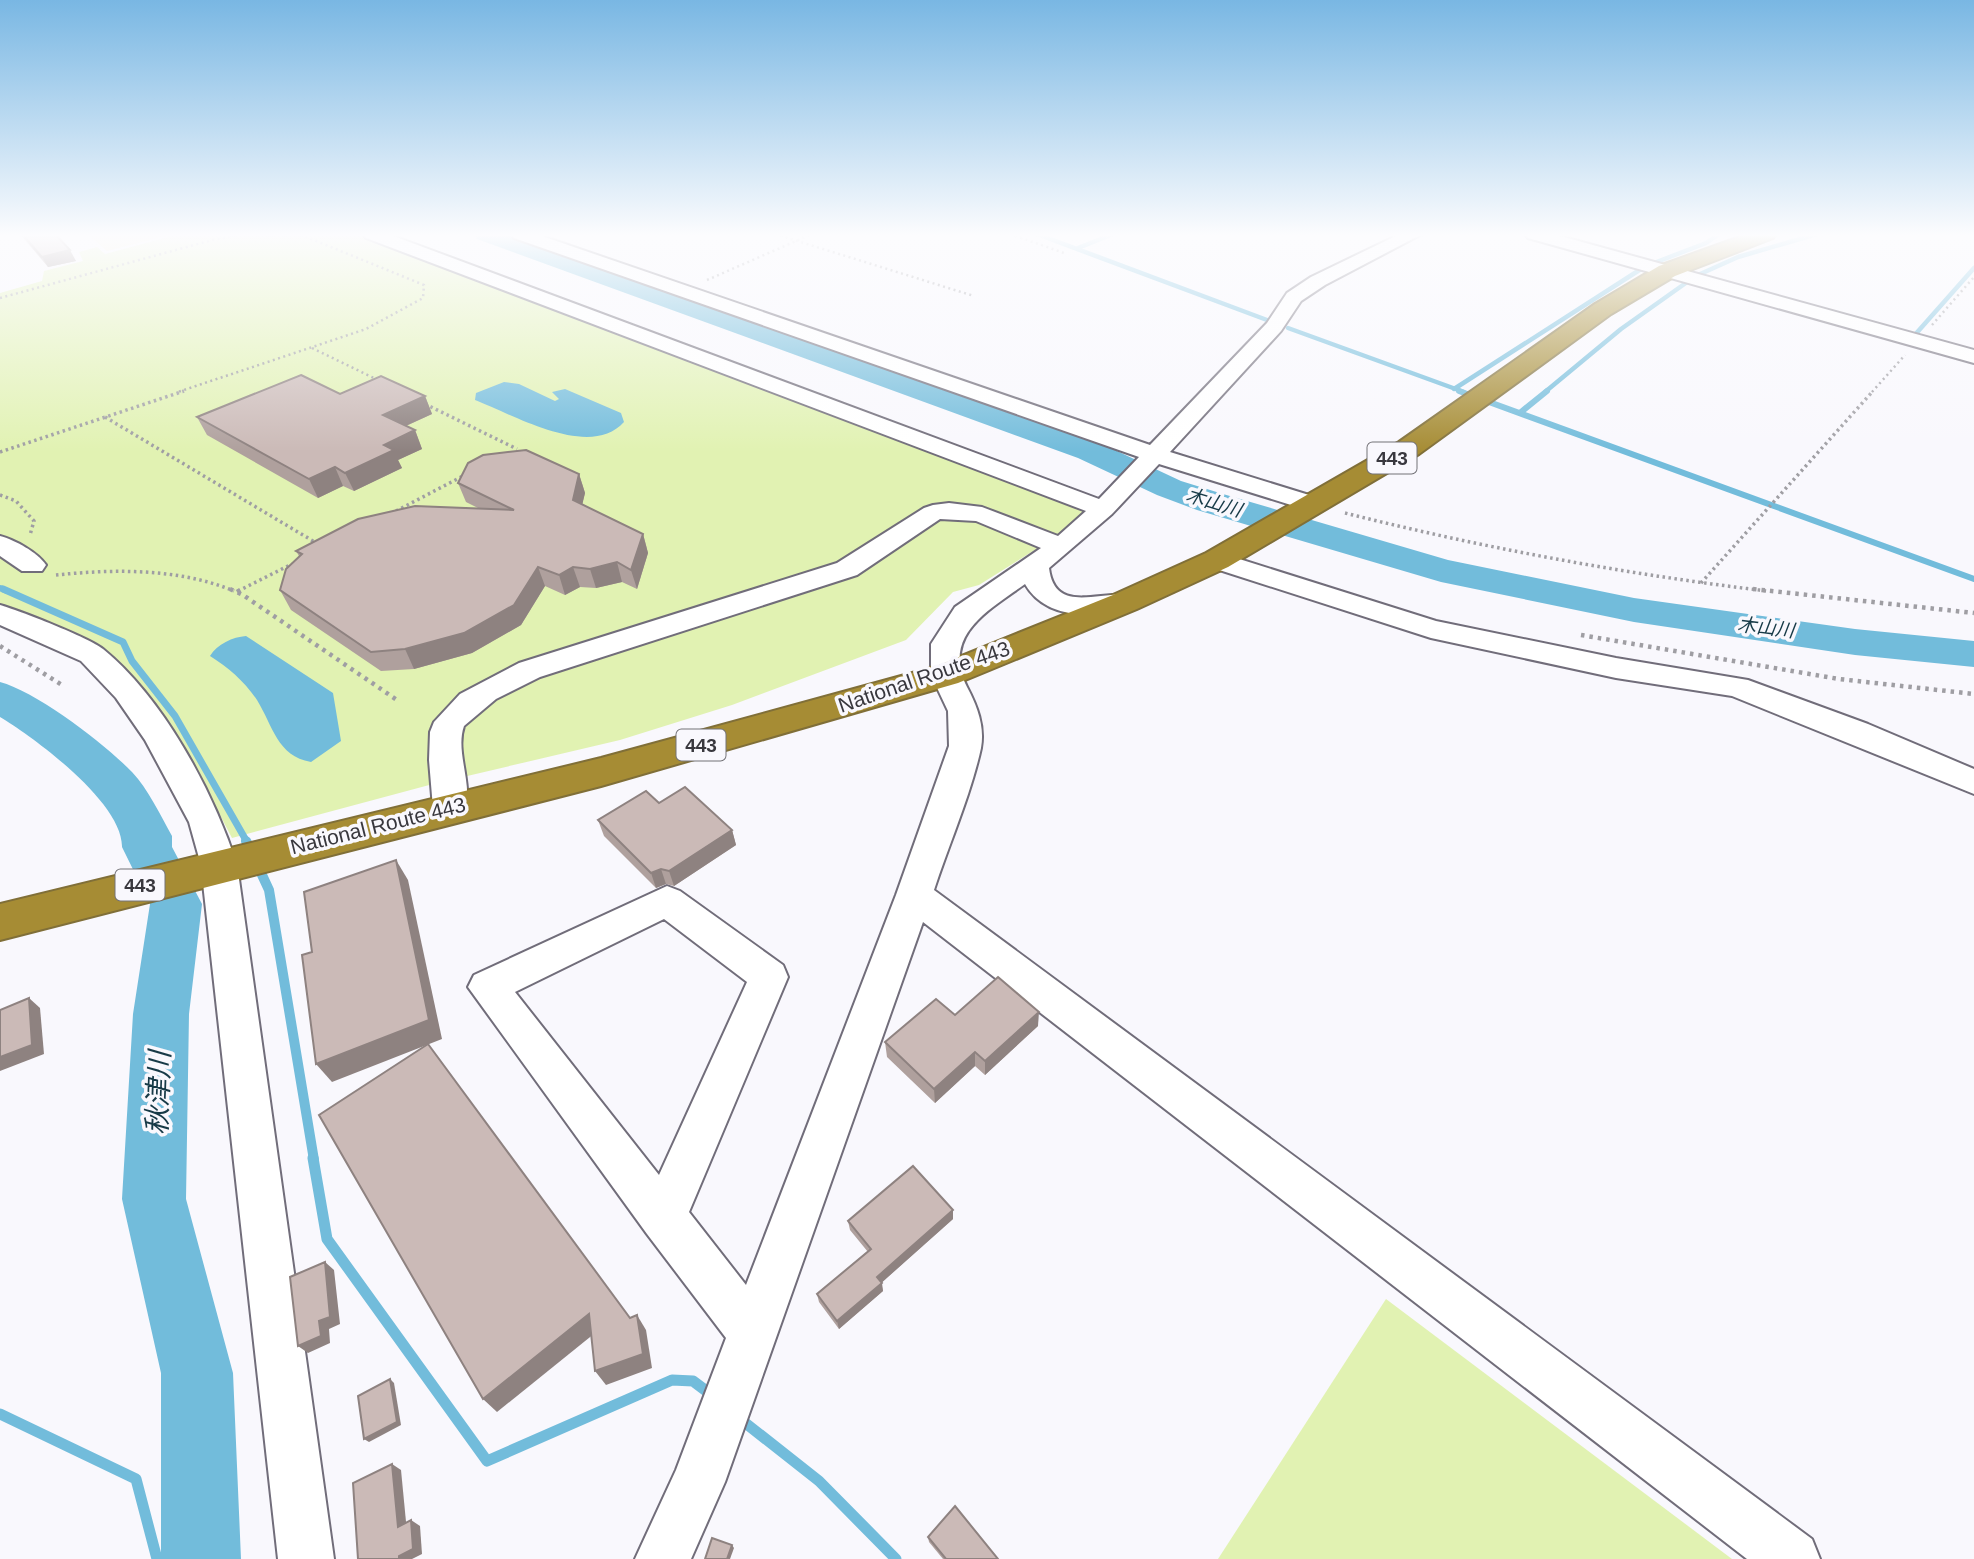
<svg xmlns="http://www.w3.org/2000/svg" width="1974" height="1559" font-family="Helvetica,'Noto Sans JP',sans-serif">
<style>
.green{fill:#e1f2b2}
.sand{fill:#f9efca}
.water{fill:#72bcdb}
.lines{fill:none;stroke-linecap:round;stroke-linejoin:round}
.stream-far4{stroke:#72bcdb;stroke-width:4.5}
.stream-far3{stroke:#72bcdb;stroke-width:6}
.stream-far2{stroke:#72bcdb;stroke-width:7}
.stream-far1{stroke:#72bcdb;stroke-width:10}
.stream{stroke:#72bcdb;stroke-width:11}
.river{fill:#72bcdb;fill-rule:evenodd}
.minor-casing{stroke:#716d7a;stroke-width:4}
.highway-casing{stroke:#806f38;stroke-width:4}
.path-far2{stroke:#9f9ea3;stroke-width:2.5;stroke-dasharray:2 3.5;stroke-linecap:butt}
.path-far1{stroke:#9f9ea3;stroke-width:3.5;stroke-dasharray:2.5 3.5;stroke-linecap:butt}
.path{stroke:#9f9ea3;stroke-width:4.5;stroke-dasharray:3.5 5;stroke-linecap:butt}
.minor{fill:#fff;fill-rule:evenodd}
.highway{fill:#a68c34;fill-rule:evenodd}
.wall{fill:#afa09d}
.shaded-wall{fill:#8e8280}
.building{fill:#cbbab7;stroke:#8e8280;stroke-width:2}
.labels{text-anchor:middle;stroke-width:7;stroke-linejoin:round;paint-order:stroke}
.shield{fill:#f9f8fd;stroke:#737277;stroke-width:2}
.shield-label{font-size:19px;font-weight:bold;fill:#39383e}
.far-water-label{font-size:19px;font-style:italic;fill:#173a47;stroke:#f9f8fd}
.street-label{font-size:21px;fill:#39383e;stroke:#f9f8fd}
.near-water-label{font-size:28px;font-style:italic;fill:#173a47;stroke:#f9f8fd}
</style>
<rect width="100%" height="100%" fill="#f9f8fd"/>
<!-- green -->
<g class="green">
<path d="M 179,234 L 354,234 L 1090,509 L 1065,531 L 979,585 L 953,592 L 906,640 L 732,705 L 620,740 L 433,784 L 232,838 L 180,739 L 116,658 L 0,608 L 0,293 L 42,281 L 44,271 L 83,261 L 79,252 L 97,247 L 105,254 Z"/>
<path d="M 1386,1299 L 1732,1559 L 1218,1559 Z"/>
</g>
<!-- sand -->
<path class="sand" d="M 87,234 L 174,234 L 107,251 Z"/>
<!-- water -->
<g class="water">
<path d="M 504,382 L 519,384 L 555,401 L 559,399 L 552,392 L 565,389 L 621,413 L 624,422 C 590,460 514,415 475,400 L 476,393 Z"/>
<path d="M 246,636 L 333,693 L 341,741 L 311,762 C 277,756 273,726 257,700 C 244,681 229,668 210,656 C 217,644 233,637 246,636 Z"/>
</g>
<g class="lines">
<!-- stream-far4 -->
<g class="stream-far4">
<path d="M 1037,234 L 1267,320"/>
<path d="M 1078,248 L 1113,234"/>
<path d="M 1654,263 L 1706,243 L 1719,234"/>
<path d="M 1698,275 L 1738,257 L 1817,234"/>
<path d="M 1288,328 L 1464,392"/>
<path d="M 1913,337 L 1974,268"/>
<path d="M 1454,389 L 1641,269"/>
<path d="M 1545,392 L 1621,329 L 1690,280"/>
</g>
<!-- stream-far3 -->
<g class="stream-far3">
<path d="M 1459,391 L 1974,579"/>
<path d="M 1521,412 L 1547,391"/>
<path d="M 0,588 L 7,591"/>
</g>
<!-- stream-far2 -->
<path class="stream-far2" d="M 3,589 L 123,642 L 132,661 L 175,716 L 247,842"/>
<!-- stream-far1 -->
<g class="stream-far1">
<path d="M 246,841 L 252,852"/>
<path d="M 257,864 L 269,890 L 314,1160"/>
</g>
<!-- stream -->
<g class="stream">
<path d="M 313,1158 L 327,1239 L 487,1461 L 672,1380 L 693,1381 L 713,1396"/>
<path d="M 0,1414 L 136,1479 L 157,1559"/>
<path d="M 739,1418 L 819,1481 L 896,1559"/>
</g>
<!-- river -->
<g class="river">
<path d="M 474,234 L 509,234 L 1102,444 L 1181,481 L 1223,494 L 1448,560 L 1634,598 L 1855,629 L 1974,641 L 1974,667 L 1855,655 L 1634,622 L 1441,582 L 1197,510 L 1157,495 L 1078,458 L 477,239 Z"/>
<path d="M 0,682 C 37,692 105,744 132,772 C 148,789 161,816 172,836 L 172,847 L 202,904 L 189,1014 L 186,1199 L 233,1373 L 241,1559 L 161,1559 L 161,1373 L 122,1199 L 133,1014 L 150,904 L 122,847 C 123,803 35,738 0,717 Z"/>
</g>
<defs>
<g id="minor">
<path d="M 363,234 L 388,234 L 1099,499 L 1139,457 L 514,238 L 511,234 L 536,234 L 1150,445 L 1267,323 L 1287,293 L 1311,277 L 1400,234 L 1422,234 L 1325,285 L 1301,301 L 1281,331 L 1170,452 L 1322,499 L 1326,504 L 1322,509 L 1304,509 L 1159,464 L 1112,514 L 1049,568 C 1055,617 1103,588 1135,596 L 1139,602 L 1135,608 C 1098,617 1047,622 1025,584 C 989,610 941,635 967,687 C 977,706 985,726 981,748 C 971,794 949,844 934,890 L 1812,1539 L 1820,1559 L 1747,1559 L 923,922 L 725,1482 L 691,1559 L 635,1559 L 676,1470 L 726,1338 L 647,1234 L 468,987 L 474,975 L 667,886 L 680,891 L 783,965 L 788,977 L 689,1212 L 746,1285 L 896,895 L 949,746 L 948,711 L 931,675 L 931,644 L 955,607 L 1041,548 L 976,521 L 940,519 L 857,575 L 540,677 L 496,699 L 464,726 C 454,754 477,791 462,817 L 450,821 L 438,817 L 433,808 L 429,760 L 430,732 L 434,722 L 460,694 L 519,663 L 837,563 L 924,508 L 933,505 L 949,503 L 982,507 L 1058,536 L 1086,511 L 366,238 ZM 664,919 L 747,982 L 659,1175 L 515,992 Z"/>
<path d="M 1525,234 L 1553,234 L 1974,350 L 1974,363 L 1528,238 Z"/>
<path d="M 0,536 C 15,540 37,552 46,565 L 42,571 L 22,571 L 0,556 Z"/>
<path d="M 1217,552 L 1436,621 L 1616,658 L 1748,680 L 1868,724 L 1974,769 L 1974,794 L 1732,696 L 1616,678 L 1431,638 L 1207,566 L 1204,560 L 1207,554 Z"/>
<path d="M 0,605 C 18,610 90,638 103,649 C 164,699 213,791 237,865 L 334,1559 L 278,1559 L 201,865 L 189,822 L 145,740 L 116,698 L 81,661 L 0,625 Z"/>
</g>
<path id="highway" d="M 1748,234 L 1776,234 L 1773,238 L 1675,276 L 1611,314 L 1419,454 L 1228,567 L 1137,609 L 958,683 L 601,786 L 0,940 L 0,904 L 601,758 L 934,667 L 1113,595 L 1206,553 L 1399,442 L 1595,304 L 1659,266 Z"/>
</defs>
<!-- minor casing -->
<use href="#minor" class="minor-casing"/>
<!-- highway casing -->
<use href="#highway" class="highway-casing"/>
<!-- path-far2 -->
<g class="path-far2">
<path d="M 775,234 L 974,296"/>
<path d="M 1010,234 L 1067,254"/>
<path d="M 707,280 L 812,234"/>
<path d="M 0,298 L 216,239 L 243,235 L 304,236 L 424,285 L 423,298 L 366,329 L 178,392"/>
<path d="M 1932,325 L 1974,277"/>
<path d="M 312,348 L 380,381"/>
<path d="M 1872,392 L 1905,355"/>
</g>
<!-- path-far1 -->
<g class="path-far1">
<path d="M 425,404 L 517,449"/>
<path d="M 105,417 L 318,544"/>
<path d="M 0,452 L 184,391"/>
<path d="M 0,495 L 16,501 L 34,521 L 30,535"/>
<path d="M 396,511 L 463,476"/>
<path d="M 1345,513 C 1484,548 1625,574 1767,591"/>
<path d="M 56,575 C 114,569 179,568 234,591"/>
<path d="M 1701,583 L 1873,391"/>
<path d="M 238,591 L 292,564"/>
</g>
<!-- path -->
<g class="path">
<path d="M 230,589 L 243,595 L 397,700"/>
<path d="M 1753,589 L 1974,613"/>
<path d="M 237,592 L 242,589"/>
<path d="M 1581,635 L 1839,679 L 1974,694"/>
<path d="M 0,646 L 62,685"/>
</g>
<!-- minor -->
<use href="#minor" class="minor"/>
<!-- highway -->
<use href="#highway" class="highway"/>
</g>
<!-- wall -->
<g class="wall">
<path d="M 20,234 L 55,234 L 76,261 L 48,267 Z"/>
<path d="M 340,394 L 425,396 L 432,414 L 406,426 L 415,430 L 422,449 L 398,460 L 402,468 L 354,491 L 343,486 L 318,498 L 207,435 L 197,417 Z"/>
<path d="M 579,474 L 585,493 L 582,504 L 643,534 L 648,553 L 637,589 L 622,582 L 596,588 L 580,587 L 565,595 L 545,586 L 521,625 L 472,653 L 414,669 L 381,671 L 291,610 L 280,590 L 299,556 L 296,551 L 478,508 L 466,502 L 458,483 Z"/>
<path d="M 659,803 L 732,830 L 736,845 L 674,886 L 666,884 L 656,888 L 604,836 L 598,820 Z"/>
<path d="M 1038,1026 L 985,1075 L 975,1066 L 935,1103 L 887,1057 L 885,1042 Z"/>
<path d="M 953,1219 L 881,1283 L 883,1291 L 839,1329 L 819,1302 L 817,1294 L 868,1252 L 850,1230 L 848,1221 Z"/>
<path d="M 928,1537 L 998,1559 L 943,1559 L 929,1542 Z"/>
</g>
<!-- shaded-wall -->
<g class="shaded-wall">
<path d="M 70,250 L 76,261 L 48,267 L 42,257 Z"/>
<path d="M 425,396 L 432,414 L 390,433 L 383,415 Z"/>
<path d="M 415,430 L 422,449 L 398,460 L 402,468 L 354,491 L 345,473 L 384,445 Z"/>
<path d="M 335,467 L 343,486 L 318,498 L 309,479 Z"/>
<path d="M 579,474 L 585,493 L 579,519 L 573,500 Z"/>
<path d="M 643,534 L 648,553 L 637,589 L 631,570 Z"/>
<path d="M 617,562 L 622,582 L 596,588 L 590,569 Z"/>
<path d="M 538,567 L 545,586 L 521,625 L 472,653 L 414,669 L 405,649 Z"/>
<path d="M 573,567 L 580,587 L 565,595 L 559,575 Z"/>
<path d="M 732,830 L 736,845 L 674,886 L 669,871 Z"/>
<path d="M 396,860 L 408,880 L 442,1039 L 332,1082 L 316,1064 Z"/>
<path d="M 661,869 L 666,884 L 656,888 L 651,873 Z"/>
<path d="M 29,998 L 40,1008 L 44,1054 L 0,1071 L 0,1057 Z"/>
<path d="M 1039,1012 L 1038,1026 L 985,1075 L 985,1061 Z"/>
<path d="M 975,1052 L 975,1066 L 935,1103 L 934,1089 Z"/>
<path d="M 953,1210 L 953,1219 L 879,1285 L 877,1277 Z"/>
<path d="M 325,1262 L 334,1270 L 340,1324 L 329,1329 L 330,1343 L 308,1353 L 298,1346 L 319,1321 Z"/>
<path d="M 882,1283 L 883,1291 L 839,1329 L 837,1321 Z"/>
<path d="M 589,1314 L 600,1329 L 497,1412 L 483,1399 Z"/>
<path d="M 637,1315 L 646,1330 L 652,1368 L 606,1385 L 595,1371 Z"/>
<path d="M 390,1379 L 394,1383 L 401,1425 L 369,1442 L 364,1439 Z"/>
<path d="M 392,1464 L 401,1470 L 407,1532 L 398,1527 Z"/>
<path d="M 411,1520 L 420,1526 L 422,1554 L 412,1559 L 399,1559 L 399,1556 Z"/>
<path d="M 732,1545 L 734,1548 L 730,1559 L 727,1559 Z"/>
</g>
<!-- building -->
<g class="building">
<path d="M 22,234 L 55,234 L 70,250 L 42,257 Z"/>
<path d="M 301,375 L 340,394 L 381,376 L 425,396 L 383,415 L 415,430 L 384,445 L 394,450 L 345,473 L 335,467 L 309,479 L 197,417 Z"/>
<path d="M 526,450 L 579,474 L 573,500 L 643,534 L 631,570 L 617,562 L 590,569 L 573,567 L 559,575 L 538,567 L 514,605 L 464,633 L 405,649 L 371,652 L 280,590 L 286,569 L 302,554 L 296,551 L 358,519 L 415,506 L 514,510 L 458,483 L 468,463 L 483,455 Z"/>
<path d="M 685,787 L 732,830 L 669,871 L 661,869 L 651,873 L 598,820 L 646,791 L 659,803 Z"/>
<path d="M 396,860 L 429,1020 L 316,1064 L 302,955 L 312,952 L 304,892 Z"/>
<path d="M 998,977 L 1039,1012 L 985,1061 L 975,1052 L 934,1089 L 885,1042 L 936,999 L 955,1015 Z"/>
<path d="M 29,998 L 32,1045 L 0,1057 L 0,1010 Z"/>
<path d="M 428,1044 L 630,1318 L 637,1315 L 643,1354 L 595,1371 L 589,1314 L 483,1399 L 319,1115 Z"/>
<path d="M 913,1166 L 953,1210 L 877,1277 L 882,1283 L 837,1321 L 817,1294 L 871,1249 L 848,1221 Z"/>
<path d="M 325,1262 L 330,1317 L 319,1321 L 321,1336 L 298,1346 L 290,1277 Z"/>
<path d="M 390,1379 L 397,1422 L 364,1439 L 358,1396 Z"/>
<path d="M 392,1464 L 398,1527 L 411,1520 L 413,1549 L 399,1556 L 399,1559 L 358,1559 L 353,1483 Z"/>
<path d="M 955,1506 L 998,1559 L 946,1559 L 928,1537 Z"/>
<path d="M 712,1538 L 732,1545 L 727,1559 L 705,1559 Z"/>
</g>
<!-- sky -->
<linearGradient id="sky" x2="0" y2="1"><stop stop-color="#79b7e3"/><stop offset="0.52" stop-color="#fcfcfe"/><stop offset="1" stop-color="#fcfcfe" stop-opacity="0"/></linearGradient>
<rect width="1974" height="452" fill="url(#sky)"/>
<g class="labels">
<!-- shield labels -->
<g class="shield">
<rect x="1367.5" y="442.5" width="49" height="31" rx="5"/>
<rect x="676.5" y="729.5" width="49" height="31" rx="5"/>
<rect x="115.5" y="869.5" width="49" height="31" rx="5"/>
</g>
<g class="shield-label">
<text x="1392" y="465">443</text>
<text x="701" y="752">443</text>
<text x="140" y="892">443</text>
</g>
<!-- far-water labels -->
<g class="far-water-label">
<text transform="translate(1214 502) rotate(17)" y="7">木山川</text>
<text transform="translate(1766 627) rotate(7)" y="7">木山川</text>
</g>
<!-- street labels -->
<g class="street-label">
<text transform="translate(924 677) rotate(-19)" y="7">National Route 443</text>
<text transform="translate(378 826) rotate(-14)" y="7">National Route 443</text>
</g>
<!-- near-water labels -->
<g class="near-water-label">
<text transform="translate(158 1093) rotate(-88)" y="10">秋津川</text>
</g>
</g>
</svg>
